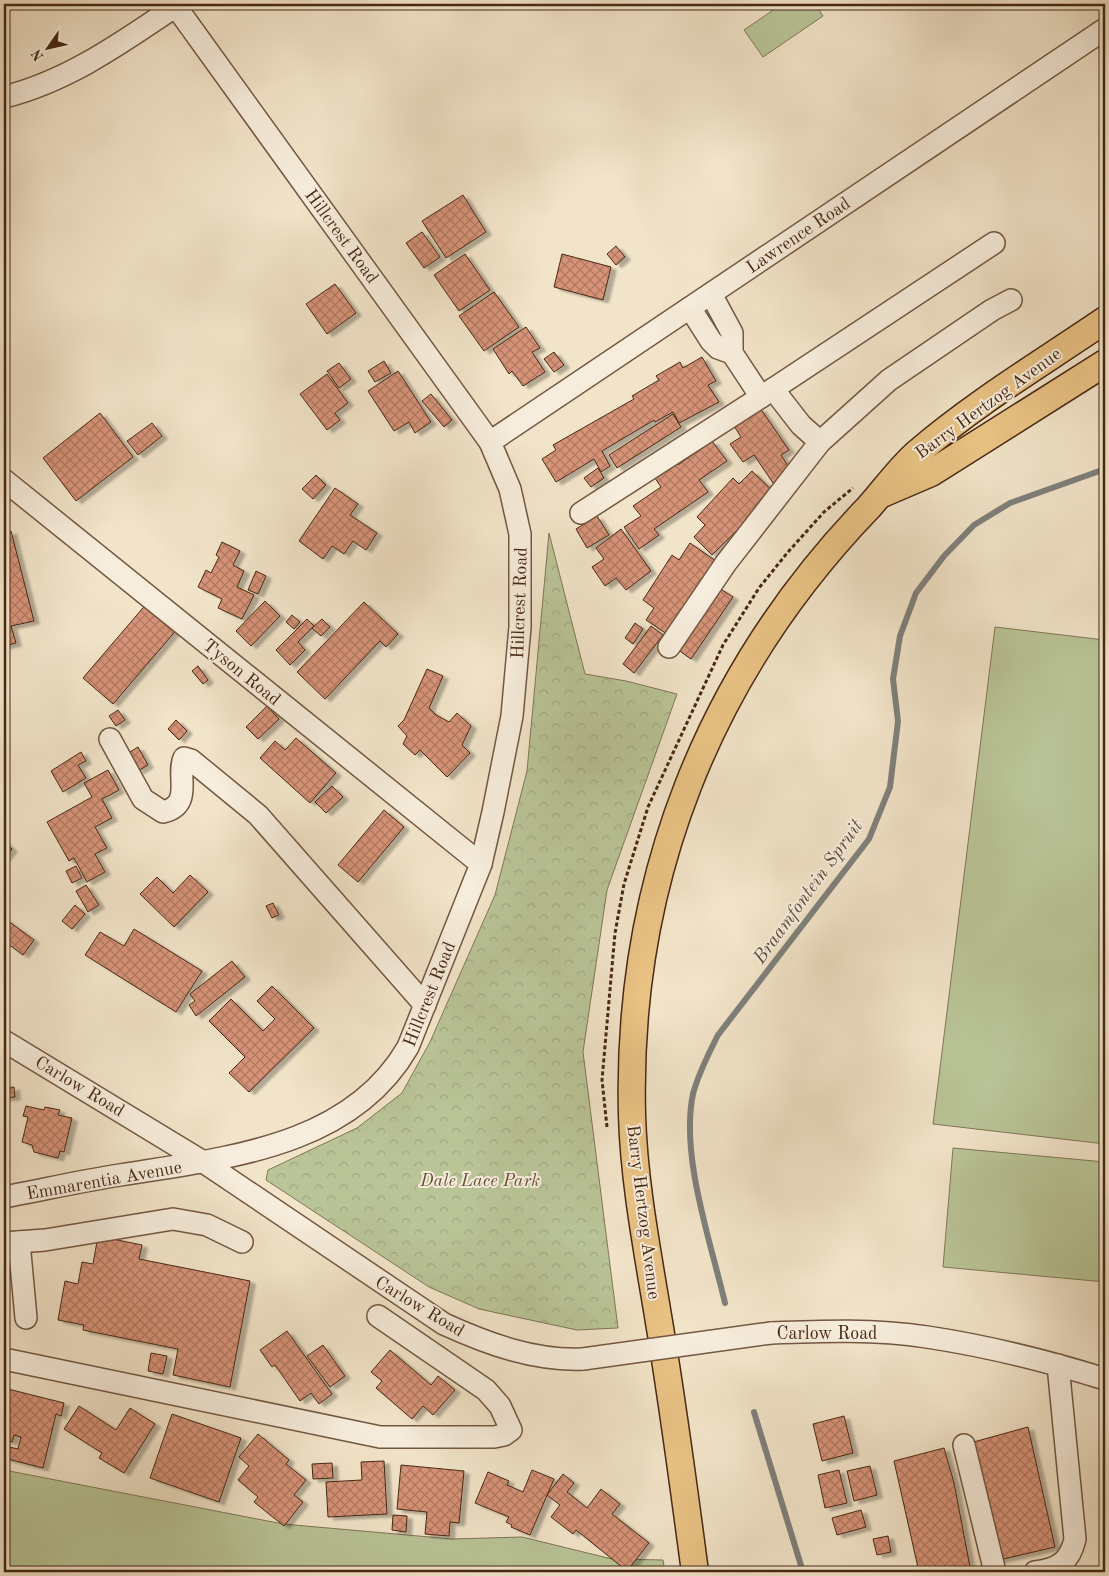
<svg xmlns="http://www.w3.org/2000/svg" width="1109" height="1576" font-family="'Old Standard TT',serif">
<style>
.grass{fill:#b9c497;stroke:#807656}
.park{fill:url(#park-crowns);stroke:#807656}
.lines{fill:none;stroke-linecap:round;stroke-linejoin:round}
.stream{stroke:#7e807c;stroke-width:6}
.building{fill:url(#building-cross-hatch);stroke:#472814;filter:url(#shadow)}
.minor-casing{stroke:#725741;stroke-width:24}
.major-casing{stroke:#472814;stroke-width:29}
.path{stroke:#472814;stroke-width:3;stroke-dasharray:4 2.5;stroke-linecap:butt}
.minor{stroke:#f7eddc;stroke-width:21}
.major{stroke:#e9c284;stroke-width:26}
.minor-bridge-casing{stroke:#725741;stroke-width:24;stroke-linecap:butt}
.minor-bridge{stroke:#f7eddc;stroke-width:21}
.labels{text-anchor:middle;stroke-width:4;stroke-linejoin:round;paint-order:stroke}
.street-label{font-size:18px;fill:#472814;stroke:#f7eddc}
.park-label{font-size:18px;font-style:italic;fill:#644f35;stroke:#f7eddc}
.water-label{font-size:19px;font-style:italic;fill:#5e4d40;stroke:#f7eddc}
</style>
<defs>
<pattern id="park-crowns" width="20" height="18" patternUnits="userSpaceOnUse" patternTransform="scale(1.25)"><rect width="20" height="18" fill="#b9c497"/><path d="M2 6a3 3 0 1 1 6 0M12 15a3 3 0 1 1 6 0" fill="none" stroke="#a0a881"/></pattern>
<pattern id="building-cross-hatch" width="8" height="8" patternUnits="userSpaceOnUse" patternTransform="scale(1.25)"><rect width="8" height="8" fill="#d79378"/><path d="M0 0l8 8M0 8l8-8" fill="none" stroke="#b07861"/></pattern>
<filter id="shadow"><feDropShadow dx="5.5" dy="3" stdDeviation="1" flood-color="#0004"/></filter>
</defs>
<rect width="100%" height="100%" fill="#f2e4c9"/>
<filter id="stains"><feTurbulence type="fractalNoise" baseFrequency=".004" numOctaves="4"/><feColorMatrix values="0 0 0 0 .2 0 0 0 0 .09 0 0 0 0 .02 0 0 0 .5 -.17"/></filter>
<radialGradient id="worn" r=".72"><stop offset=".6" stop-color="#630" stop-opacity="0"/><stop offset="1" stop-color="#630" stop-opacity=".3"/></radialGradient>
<!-- grass -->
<g class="grass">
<path d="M 782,4 L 815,4 L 823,16 L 763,57 L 744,30 Z"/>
<path d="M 995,627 L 1105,640 L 1105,1144 L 933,1124 Z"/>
<path d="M 953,1148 L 1105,1162 L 1105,1282 L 943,1267 Z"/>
<path d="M 4,1470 L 283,1524 L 452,1539 L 522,1537 L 612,1559 L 663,1560 L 665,1572 L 4,1572 Z"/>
</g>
<!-- park -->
<path class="park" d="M 549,533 L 585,674 L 626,681 L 677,694 L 607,890 L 583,1052 L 618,1328 L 577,1330 L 479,1309 L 429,1287 L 266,1180 L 268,1170 L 357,1128 L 402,1093 L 430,1042 L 495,895 L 527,771 Z"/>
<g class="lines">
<!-- stream -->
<g class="stream">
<path d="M 725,1303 C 711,1243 680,1155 693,1094 C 698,1074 709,1053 718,1035 L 869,839 L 890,787 L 898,721 L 893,679 L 900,636 L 916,593 L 944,556 L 974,525 L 1010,503 L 1105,469"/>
<path d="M 754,1412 L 803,1572"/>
</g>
</g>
<!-- building -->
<g class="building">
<path d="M 463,195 L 486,232 L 446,258 L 422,221 Z"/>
<path d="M 422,232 L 440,257 L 424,268 L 406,243 Z"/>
<path d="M 616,246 L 625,257 L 616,265 L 607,254 Z"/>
<path d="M 465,254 L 490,290 L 459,311 L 434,275 Z"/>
<path d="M 562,254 L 611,267 L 603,300 L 554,287 Z"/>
<path d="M 335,284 L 356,313 L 327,334 L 306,304 Z"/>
<path d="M 494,292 L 519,327 L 484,351 L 459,316 Z"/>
<path d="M 526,327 L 540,348 L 532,352 L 545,372 L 523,386 L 512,371 L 509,374 L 493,349 Z"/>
<path d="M 554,352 L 564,365 L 554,372 L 544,359 Z"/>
<path d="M 702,357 L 716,381 L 708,385 L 719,402 L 679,423 L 673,412 L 655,422 L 654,420 L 602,451 L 610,466 L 601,472 L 594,459 L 556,482 L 542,459 L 556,450 L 553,445 L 634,399 L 632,396 L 659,380 L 656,376 L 680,362 L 683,368 Z"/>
<path d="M 384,361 L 391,373 L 375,382 L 368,371 Z"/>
<path d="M 339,363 L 351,379 L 339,388 L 327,371 Z"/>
<path d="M 398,371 L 431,422 L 415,433 L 409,422 L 394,431 L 368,391 Z"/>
<path d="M 327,374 L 348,403 L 335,413 L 340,420 L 327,430 L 300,394 Z"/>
<path d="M 431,394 L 452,420 L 444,427 L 422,401 Z"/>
<path d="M 760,408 L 789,450 L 781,455 L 791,471 L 773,483 L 754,455 L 743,462 L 730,444 L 741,437 L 734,426 Z"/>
<path d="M 100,413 L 133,457 L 76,501 L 43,458 Z"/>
<path d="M 673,414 L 681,427 L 617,468 L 609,455 Z"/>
<path d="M 152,423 L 162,436 L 138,455 L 127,441 Z"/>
<path d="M 712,441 L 727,461 L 699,480 L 708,492 L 654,529 L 659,535 L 639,549 L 624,527 L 641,516 L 633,506 L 661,487 L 653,475 L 675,460 L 678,465 Z"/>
<path d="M 598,468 L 604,478 L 591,487 L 584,478 Z"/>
<path d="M 752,471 L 775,493 L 712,555 L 694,537 L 705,525 L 697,517 L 733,478 L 739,484 Z"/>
<path d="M 316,475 L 326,485 L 313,499 L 302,489 Z"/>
<path d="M 335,488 L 358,504 L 350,515 L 377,533 L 366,550 L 353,541 L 344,554 L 332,546 L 323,559 L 299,541 Z"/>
<path d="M 597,516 L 609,535 L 587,548 L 576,529 Z"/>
<path d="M 621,529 L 651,571 L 626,590 L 616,578 L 605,586 L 592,567 L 604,559 L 596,548 Z"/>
<path d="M 11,531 L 34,621 L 11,626 L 16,643 L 4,646 L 4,533 Z"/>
<path d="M 222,542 L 240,551 L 233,565 L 244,571 L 237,587 L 254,595 L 242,619 L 218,608 L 222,599 L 198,587 L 206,570 L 211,573 L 219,557 L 216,555 Z"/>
<path d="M 690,543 L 716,561 L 667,634 L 646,620 L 654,608 L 643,600 L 672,555 L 679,560 Z"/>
<path d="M 256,571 L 266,576 L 258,594 L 248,590 Z"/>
<path d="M 719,588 L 733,597 L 691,659 L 677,649 Z"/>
<path d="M 265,601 L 280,616 L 251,646 L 236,631 Z"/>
<path d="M 148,602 L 178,628 L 113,704 L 83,678 Z"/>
<path d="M 364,602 L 398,634 L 386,647 L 380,641 L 325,699 L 297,672 Z"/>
<path d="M 292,615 L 300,622 L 294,629 L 286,622 Z"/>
<path d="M 307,619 L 314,626 L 298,642 L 305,650 L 290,665 L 276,650 Z"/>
<path d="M 322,619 L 330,627 L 321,636 L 312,628 Z"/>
<path d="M 635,623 L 643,629 L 633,644 L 625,638 Z"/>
<path d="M 651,626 L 663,635 L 634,673 L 623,664 Z"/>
<path d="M 198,666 L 208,680 L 203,684 L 192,671 Z"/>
<path d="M 427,669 L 443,676 L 429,708 L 436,715 L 449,722 L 457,713 L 471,726 L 462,745 L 470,753 L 447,777 L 420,750 L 415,755 L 403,744 L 407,736 L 398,726 L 404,720 Z"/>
<path d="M 267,706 L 279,719 L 258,739 L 246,727 Z"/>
<path d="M 118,710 L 125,720 L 116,726 L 109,716 Z"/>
<path d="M 176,720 L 187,731 L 179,740 L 168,729 Z"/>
<path d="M 296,738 L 336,773 L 310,803 L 260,758 L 275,741 L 285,750 Z"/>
<path d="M 138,747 L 148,765 L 138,771 L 127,754 Z"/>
<path d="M 81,752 L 86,761 L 78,765 L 86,778 L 63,792 L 51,771 Z"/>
<path d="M 108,770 L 119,790 L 102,799 L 112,818 L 95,827 L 107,848 L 95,854 L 105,872 L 87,882 L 74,858 L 69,861 L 47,822 L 92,797 L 84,783 Z"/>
<path d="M 332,786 L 343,797 L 326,813 L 315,802 Z"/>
<path d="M 384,810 L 404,827 L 358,882 L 338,865 Z"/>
<path d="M 4,841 L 12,849 L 4,859 Z"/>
<path d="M 76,866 L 82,878 L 72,883 L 66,871 Z"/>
<path d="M 190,875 L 208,892 L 174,927 L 140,894 L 157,877 L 173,893 Z"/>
<path d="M 86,885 L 99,905 L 88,912 L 76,891 Z"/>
<path d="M 273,903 L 279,915 L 272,918 L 266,906 Z"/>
<path d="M 75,905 L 85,914 L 72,929 L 62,921 Z"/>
<path d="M 4,918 L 34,940 L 23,955 L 4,941 Z"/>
<path d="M 134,929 L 202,971 L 176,1012 L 85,955 L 100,932 L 124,946 Z"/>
<path d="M 232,961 L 245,977 L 196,1016 L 189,1005 L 195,1001 L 190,994 Z"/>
<path d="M 272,986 L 314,1028 L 249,1092 L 229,1073 L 245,1057 L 209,1021 L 231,999 L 263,1031 L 275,1019 L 257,1001 Z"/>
<path d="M 6,1083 L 7,1089 L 14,1087 L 15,1097 L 4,1098 L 4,1084 Z"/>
<path d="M 26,1106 L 44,1110 L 45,1107 L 60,1110 L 58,1115 L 72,1118 L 64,1152 L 60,1151 L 58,1158 L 34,1152 L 32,1145 L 22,1142 L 28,1117 L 23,1116 Z"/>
<path d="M 98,1236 L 142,1245 L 139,1259 L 250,1281 L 230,1387 L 173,1375 L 178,1349 L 83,1330 L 84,1325 L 58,1320 L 65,1281 L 78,1284 L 82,1262 L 93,1264 Z"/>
<path d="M 287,1331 L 332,1394 L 319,1404 L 311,1393 L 300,1401 L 275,1365 L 272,1367 L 260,1350 Z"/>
<path d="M 323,1345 L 345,1376 L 330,1387 L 307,1356 Z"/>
<path d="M 390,1350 L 431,1385 L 438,1376 L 455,1390 L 433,1415 L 423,1406 L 412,1419 L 376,1388 L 382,1381 L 371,1372 Z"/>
<path d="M 151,1353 L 167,1356 L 163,1374 L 148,1371 Z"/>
<path d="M 4,1388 L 64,1403 L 61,1416 L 56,1414 L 43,1468 L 4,1458 L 5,1446 L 18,1449 L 21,1437 L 14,1435 L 12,1442 L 4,1440 Z"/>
<path d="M 79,1406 L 116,1430 L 130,1408 L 155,1424 L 124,1473 L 99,1458 L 102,1453 L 64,1429 Z"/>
<path d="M 172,1414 L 241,1438 L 219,1502 L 150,1478 Z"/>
<path d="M 844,1416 L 853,1453 L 822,1461 L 813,1424 Z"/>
<path d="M 1028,1427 L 1055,1547 L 999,1560 L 970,1443 Z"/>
<path d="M 258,1434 L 289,1460 L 286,1464 L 306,1480 L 294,1495 L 303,1502 L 284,1526 L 254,1502 L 258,1497 L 238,1480 L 249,1466 L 239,1457 Z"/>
<path d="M 944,1448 L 954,1483 L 970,1567 L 948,1572 L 919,1572 L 894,1461 Z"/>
<path d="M 384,1461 L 387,1514 L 328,1517 L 326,1482 L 362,1480 L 361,1462 Z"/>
<path d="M 332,1463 L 333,1478 L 313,1479 L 312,1464 Z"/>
<path d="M 401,1465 L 464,1471 L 459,1523 L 450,1522 L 449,1536 L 425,1534 L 427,1512 L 397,1509 Z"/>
<path d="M 870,1466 L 877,1495 L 854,1501 L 847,1471 Z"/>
<path d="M 532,1470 L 554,1479 L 530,1535 L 511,1527 L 512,1525 L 506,1522 L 509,1517 L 475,1503 L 488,1472 L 509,1481 L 507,1485 L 523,1492 Z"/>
<path d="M 839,1470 L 847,1503 L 825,1508 L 818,1475 Z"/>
<path d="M 563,1474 L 574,1483 L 567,1492 L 587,1508 L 601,1489 L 620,1504 L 612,1514 L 649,1543 L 627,1571 L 576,1530 L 573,1534 L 551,1517 L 560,1505 L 547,1495 Z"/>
<path d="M 861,1510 L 866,1527 L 837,1535 L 832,1518 Z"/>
<path d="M 393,1515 L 407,1516 L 406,1532 L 392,1530 Z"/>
<path d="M 888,1536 L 891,1552 L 877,1555 L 873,1539 Z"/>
</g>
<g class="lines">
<defs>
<g id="minor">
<path d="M 4,97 C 69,81 124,41 179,4"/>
<path d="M 711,294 L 732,333 L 732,353"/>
<path d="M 690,308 L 711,341 L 718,348 L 732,353 L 761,397"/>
<path d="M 773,389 L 801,425 L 820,442"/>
<path d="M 490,442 L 1105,29"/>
<path d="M 4,480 L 481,864"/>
<path d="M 581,513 L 761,397 L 994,243"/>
<path d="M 669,647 L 726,563 L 820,442 L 889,380 L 992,310 L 1011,300"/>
<path d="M 110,739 L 143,799 L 163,812 C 194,805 176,775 184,758 L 191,760 L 258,815 L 425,1005"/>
<path d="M 4,1041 L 205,1163 L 444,1324 C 488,1344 534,1361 583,1359"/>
<path d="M 4,1197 C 42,1190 81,1181 120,1175 C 224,1158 350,1148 408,1047 L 481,864 L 493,812 L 512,716 L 520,627 L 520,534 L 510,489 L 490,442 L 174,4"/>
<path d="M 19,1242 L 26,1318"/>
<path d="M 4,1243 L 45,1240 L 173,1219 L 207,1225 L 242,1242"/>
<path d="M 771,1333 C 823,1331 875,1329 927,1337 C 987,1346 1047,1361 1105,1379"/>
<path d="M 4,1359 L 380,1437 L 494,1437 L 504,1435 L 511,1430 L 500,1406 L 486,1390 L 378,1316"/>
<path d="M 964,1445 L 995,1572"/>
<path d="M 1035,1572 C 1058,1569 1070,1562 1075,1539 L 1058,1365"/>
</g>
<g id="major">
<path d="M 882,494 L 931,473 L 1105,363"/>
<path d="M 695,1572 C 684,1489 673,1405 659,1322 C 648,1254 634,1184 632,1115 C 626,882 708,674 869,507 C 885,489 899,469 917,453 C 975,403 1042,363 1105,320"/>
</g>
</defs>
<!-- minor casing -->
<use href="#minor" class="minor-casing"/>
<!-- major casing -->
<use href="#major" class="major-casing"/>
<!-- path -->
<path class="path" d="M 607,1127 L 602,1080 L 615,933 L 624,884 L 648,807 L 723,645 L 759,588 L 788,552 L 824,512 L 853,488"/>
<!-- minor -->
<use href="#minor" class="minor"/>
<!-- major -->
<use href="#major" class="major"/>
<defs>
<path id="minor-bridge" d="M 583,1359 L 771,1333"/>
</defs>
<!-- minor-bridge casing -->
<use href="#minor-bridge" class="minor-bridge-casing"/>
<!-- minor-bridge -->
<use href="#minor-bridge" class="minor-bridge"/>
</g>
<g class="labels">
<!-- street labels -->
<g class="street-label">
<text transform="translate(798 235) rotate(-34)" y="6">Lawrence Road</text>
<text transform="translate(342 236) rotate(54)" y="6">Hillcrest Road</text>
<text transform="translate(988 403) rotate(-36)" y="6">Barry Hertzog Avenue</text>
<text transform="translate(519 603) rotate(-88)" y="6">Hillcrest Road</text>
<text transform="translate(242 672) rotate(39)" y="6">Tyson Road</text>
<text transform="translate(429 994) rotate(-68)" y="6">Hillcrest Road</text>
<text transform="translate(80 1086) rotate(31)" y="6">Carlow Road</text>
<text transform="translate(104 1180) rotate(-10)" y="6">Emmarentia Avenue</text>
<text transform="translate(644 1212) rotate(83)" y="6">Barry Hertzog Avenue</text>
<text transform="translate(420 1306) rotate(31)" y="6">Carlow Road</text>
<text x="827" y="1339">Carlow Road</text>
</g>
<!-- park labels -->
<g class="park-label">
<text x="480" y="1186">Dale Lace Park</text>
</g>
<!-- water labels -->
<g class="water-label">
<text transform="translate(807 891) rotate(-54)" y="7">Braamfontein Spruit</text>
</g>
</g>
<!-- margin -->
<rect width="1109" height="1576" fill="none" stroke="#f2e4c9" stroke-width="20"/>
<rect x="5" y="5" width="1099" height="1566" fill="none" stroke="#472814" stroke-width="2.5"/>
<rect x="10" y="10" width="1089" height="1556" fill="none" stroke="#472814"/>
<!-- north arrow -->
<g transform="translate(48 48) rotate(236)" stroke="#f7eddc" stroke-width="4" paint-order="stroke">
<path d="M0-4L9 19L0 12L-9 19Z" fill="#472814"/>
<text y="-8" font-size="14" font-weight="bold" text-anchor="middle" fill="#472814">N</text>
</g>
<rect width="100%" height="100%" filter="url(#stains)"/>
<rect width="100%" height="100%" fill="url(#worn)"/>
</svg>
